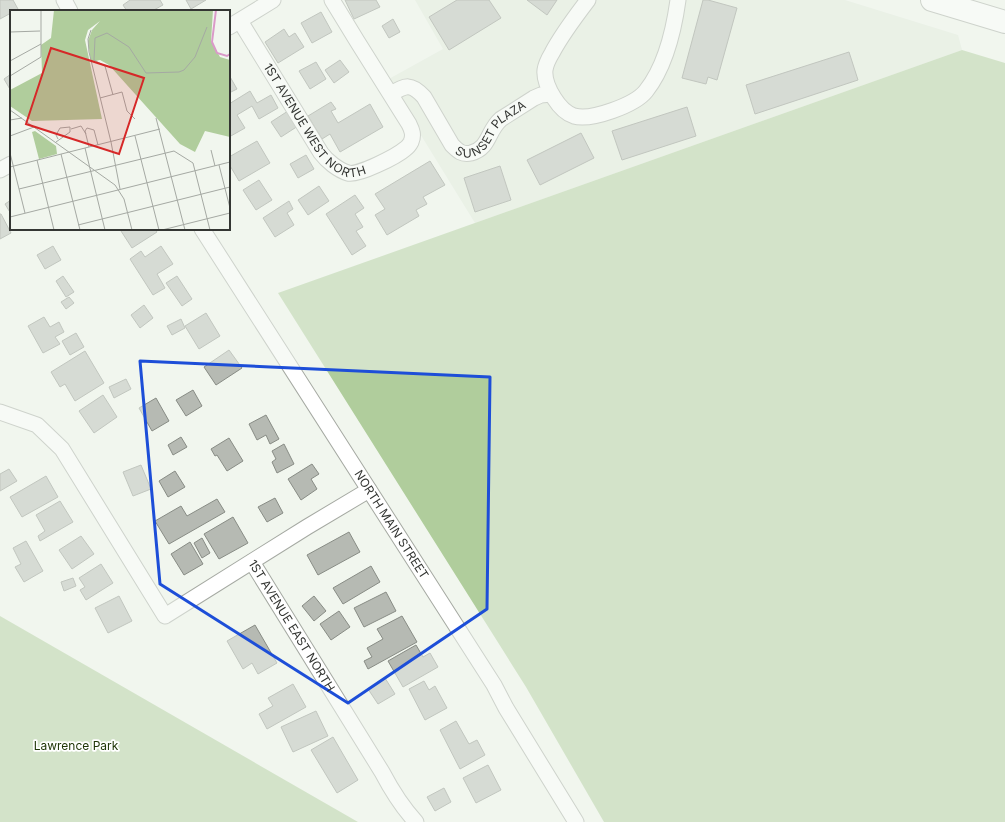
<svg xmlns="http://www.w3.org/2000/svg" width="1005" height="822" font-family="Inter,sans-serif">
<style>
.built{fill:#e2eadc}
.green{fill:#b0cd9c}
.building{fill:#b6bab3;stroke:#888c85}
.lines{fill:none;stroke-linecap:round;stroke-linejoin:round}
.minor-casing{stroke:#a5a9a2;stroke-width:17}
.primary-casing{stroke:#a5a9a2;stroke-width:24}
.minor{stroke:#fff;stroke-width:15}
.primary{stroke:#fff;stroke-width:22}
.marked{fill:none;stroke:#1d4ed8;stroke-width:3;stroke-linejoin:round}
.labels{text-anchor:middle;stroke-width:3.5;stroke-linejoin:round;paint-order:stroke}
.street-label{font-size:12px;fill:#343633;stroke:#fff}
.park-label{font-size:12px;fill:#203708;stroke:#fff}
.inset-river{fill:none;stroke:#da9ac8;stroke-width:2}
.inset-road{fill:none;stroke:#a5a9a3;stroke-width:1}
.view{fill:#d62828;fill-opacity:0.15;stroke:#d62828;stroke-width:2}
.inset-edge{fill:none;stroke:#343633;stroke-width:2}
</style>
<rect width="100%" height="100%" fill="#f1f6ee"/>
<!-- built -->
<path class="built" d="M 415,0 L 845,0 L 958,35 L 962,50 L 475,223 L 387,80 L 443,49 Z"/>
<!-- green -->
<g class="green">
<path d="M 962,50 L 1005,63 L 1005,822 L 604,822 L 526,687 L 278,293 Z"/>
<path d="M 0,616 L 358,822 L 0,822 Z"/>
</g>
<!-- building -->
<g class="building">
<path d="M 0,0 L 13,0 L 18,9 L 15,11 L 11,11 L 11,13 L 0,19 Z"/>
<path d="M 130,0 L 160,0 L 163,5 L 152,11 L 127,11 L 123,5 Z"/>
<path d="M 186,0 L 206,0 L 191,9 Z"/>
<path d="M 346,0 L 376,0 L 380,7 L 354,19 L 345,0 Z"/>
<path d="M 457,0 L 489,0 L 501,18 L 449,50 L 429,17 Z"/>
<path d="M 527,0 L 557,0 L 547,15 Z"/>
<path d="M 703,0 L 708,0 L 737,8 L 717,80 L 708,77 L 706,84 L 682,78 Z"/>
<path d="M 321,12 L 332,32 L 312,43 L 301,23 Z"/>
<path d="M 393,19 L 400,32 L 389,38 L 382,26 Z"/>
<path d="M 284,29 L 289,37 L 295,33 L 304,47 L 278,63 L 265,42 Z"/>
<path d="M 849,52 L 858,80 L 755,114 L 746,85 Z"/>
<path d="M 340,60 L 349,72 L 334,83 L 325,70 Z"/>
<path d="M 316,62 L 326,79 L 310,89 L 299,71 Z"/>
<path d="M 11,74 L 11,91 L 4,79 Z"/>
<path d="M 229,75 L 237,89 L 229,93 Z"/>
<path d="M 250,91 L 257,103 L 271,95 L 278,108 L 259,119 L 252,106 L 237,115 L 245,128 L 229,137 L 229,104 Z"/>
<path d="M 331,102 L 336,109 L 331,111 L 338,123 L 370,104 L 383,127 L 340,152 L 330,134 L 322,139 L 308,116 Z"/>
<path d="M 687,107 L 696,136 L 622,160 L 612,131 Z"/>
<path d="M 288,111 L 298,126 L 281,137 L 271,122 Z"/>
<path d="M 581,133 L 594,158 L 540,185 L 527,160 Z"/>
<path d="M 257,141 L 270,163 L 239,181 L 229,164 L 229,157 Z"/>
<path d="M 306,155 L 314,169 L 298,178 L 290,164 Z"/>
<path d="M 430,161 L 445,185 L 423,197 L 427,204 L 416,210 L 419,216 L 387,235 L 375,215 L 385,209 L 375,194 Z"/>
<path d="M 500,166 L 511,200 L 475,212 L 464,178 Z"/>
<path d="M 259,180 L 272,200 L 256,210 L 243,190 Z"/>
<path d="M 319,186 L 329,201 L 308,215 L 298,200 Z"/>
<path d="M 355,195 L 364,208 L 355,214 L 363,227 L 356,231 L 366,246 L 352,255 L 326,214 Z"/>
<path d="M 11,200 L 11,214 L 5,204 Z"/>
<path d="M 289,201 L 293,209 L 287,213 L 294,225 L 275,237 L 263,218 Z"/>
<path d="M 0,214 L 1,214 L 11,233 L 0,239 Z"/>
<path d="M 123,229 L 155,229 L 157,232 L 132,248 L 121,231 Z"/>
<path d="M 53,246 L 61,260 L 45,269 L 37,255 Z"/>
<path d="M 161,246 L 173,264 L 157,274 L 165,288 L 153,295 L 130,259 L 141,251 L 145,257 Z"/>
<path d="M 63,276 L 74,292 L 66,297 L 56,281 Z"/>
<path d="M 177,276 L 192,299 L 182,306 L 166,283 Z"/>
<path d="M 69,297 L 74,303 L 66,309 L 61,302 Z"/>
<path d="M 144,305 L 153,318 L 140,328 L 131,315 Z"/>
<path d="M 206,313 L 220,336 L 199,349 L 185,326 Z"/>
<path d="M 44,317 L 50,327 L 59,322 L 64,332 L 55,337 L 60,344 L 43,353 L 28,326 Z"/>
<path d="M 181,319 L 185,328 L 172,335 L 167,326 Z"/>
<path d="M 76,333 L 84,347 L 70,355 L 62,341 Z"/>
<path d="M 229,350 L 242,368 L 216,385 L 204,367 Z"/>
<path d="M 85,351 L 104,383 L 75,401 L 65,384 L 60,387 L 51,372 Z"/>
<path d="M 126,379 L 131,389 L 114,398 L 109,387 Z"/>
<path d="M 193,390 L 202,406 L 186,416 L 176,400 Z"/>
<path d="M 103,395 L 117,417 L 94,433 L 79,411 Z"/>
<path d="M 156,398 L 169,421 L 152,431 L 139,408 Z"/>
<path d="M 266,415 L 279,439 L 270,444 L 266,435 L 257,440 L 249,424 Z"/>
<path d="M 181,437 L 187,447 L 173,455 L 168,445 Z"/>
<path d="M 229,438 L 243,461 L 227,471 L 217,455 L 215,456 L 211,449 Z"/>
<path d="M 284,444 L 294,464 L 277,473 L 272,462 L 276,459 L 272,451 Z"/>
<path d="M 312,464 L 319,474 L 311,479 L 317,489 L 301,500 L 288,479 Z"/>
<path d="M 141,465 L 151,489 L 133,496 L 123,472 Z"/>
<path d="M 9,469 L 17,481 L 0,491 L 0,474 Z"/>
<path d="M 175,471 L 185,487 L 168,497 L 159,481 Z"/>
<path d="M 46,476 L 58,497 L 22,517 L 10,497 Z"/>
<path d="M 275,498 L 283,513 L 267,522 L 258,507 Z"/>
<path d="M 217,499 L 225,512 L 169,544 L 155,521 L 181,506 L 187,516 Z"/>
<path d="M 60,501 L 73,522 L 40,541 L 38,536 L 45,531 L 36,515 Z"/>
<path d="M 233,517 L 248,543 L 219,559 L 204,534 Z"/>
<path d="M 349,532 L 360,552 L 318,575 L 307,555 Z"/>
<path d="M 81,536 L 94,554 L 72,569 L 59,550 Z"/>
<path d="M 202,538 L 210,553 L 202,558 L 194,543 Z"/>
<path d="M 26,541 L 43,571 L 24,582 L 15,567 L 21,564 L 13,548 Z"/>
<path d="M 190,542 L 203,564 L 184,575 L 171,554 Z"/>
<path d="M 101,564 L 113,583 L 86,600 L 80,590 L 85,587 L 79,578 Z"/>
<path d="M 371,566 L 380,582 L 343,604 L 333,588 Z"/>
<path d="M 73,578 L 76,586 L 64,591 L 61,582 Z"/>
<path d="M 386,592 L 396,611 L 364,627 L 354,608 Z"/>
<path d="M 119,596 L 132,621 L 108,633 L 95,608 Z"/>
<path d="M 314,596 L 326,611 L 314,621 L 302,606 Z"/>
<path d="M 339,611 L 350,627 L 331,640 L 320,624 Z"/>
<path d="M 402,616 L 417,642 L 368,669 L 364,661 L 372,657 L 367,648 L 383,639 L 377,629 Z"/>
<path d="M 255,625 L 277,663 L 258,674 L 252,663 L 243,669 L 227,641 Z"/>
<path d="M 416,645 L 423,657 L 430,653 L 438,667 L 403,687 L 388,661 Z"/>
<path d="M 385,678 L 395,694 L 378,704 L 368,689 Z"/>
<path d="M 424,681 L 429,690 L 435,686 L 447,708 L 425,720 L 409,689 Z"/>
<path d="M 293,684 L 306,707 L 267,729 L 259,714 L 273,706 L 268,698 Z"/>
<path d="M 316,711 L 328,736 L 293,752 L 281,727 Z"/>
<path d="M 456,721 L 469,744 L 477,740 L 485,755 L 460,769 L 440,730 Z"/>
<path d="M 333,737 L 358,780 L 337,793 L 311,750 Z"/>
<path d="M 488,765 L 501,790 L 476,803 L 463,778 Z"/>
<path d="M 444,788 L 451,802 L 435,811 L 427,797 Z"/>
</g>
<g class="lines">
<defs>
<g id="minor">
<path d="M 64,0 L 70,11"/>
<path d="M 588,0 C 575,17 562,34 552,53 C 549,58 546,63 545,70 C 544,79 549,90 554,98 C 559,106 565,113 574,116 C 591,121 635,105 646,91 C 665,67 674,29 678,0"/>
<path id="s1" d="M 240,21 L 321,153 C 327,161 338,170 348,173 C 358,176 397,156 405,149 C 408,147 410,144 411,142 C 414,135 412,130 409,124 L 357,41 L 332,0"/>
<path d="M 229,27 L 273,0"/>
<path id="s2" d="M 391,94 C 406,85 411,83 424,97 L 452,145 C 458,151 462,155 471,153 C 490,148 487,131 501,119 L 534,98 L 541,95 L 551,94"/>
<path d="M 0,170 L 11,164"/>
<path id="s3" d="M 202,229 L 494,685 L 506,708 L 576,822"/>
<path d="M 0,412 L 37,425 L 62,449 L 165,616 L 307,527 L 369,490"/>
<path id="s4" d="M 252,562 L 382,772 C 392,791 402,807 416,822"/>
</g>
<path id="primary" d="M 932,0 L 1005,22"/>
</defs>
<!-- minor casing -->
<use href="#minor" class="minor-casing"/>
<!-- primary casing -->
<use href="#primary" class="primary-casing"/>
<!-- minor -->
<use href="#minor" class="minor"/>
<!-- primary -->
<use href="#primary" class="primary"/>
</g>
<!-- marked area -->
<path d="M0 0H1005V822H0ZM 140,361 L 490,377 L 487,609 L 348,703 L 160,584 Z" fill="#f1f6ee" fill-opacity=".55" fill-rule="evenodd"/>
<path class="marked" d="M 140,361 L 490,377 L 487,609 L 348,703 L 160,584 Z"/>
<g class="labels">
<!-- street labels -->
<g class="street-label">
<text dy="4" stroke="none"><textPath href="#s1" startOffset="129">1ST AVENUE WEST NORTH</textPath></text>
<text dy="4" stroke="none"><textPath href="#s2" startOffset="145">SUNSET PLAZA</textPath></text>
<text dy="4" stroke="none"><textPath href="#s3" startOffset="351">NORTH MAIN STREET</textPath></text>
<text dy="4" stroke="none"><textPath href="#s4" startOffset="75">1ST AVENUE EAST NORTH</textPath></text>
</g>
<!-- park labels -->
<g class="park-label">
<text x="76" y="750">Lawrence Park</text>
</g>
</g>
<!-- overview -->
<g transform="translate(10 10)">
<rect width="220" height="220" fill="#f1f6ee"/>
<path d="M 44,0 L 203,0 L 201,31 L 210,47 L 220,50 L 220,127 L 195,121 L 185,142 L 170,134 L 99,55 L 90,50 L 81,52 L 78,31 L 82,20 L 90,11 L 78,20 L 75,30 L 92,109 L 22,111 L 0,96 L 0,80 L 32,63 L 31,35 L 41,28 ZM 25,121 L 46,136 L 47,144 L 29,149 L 22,122 Z" fill="#b0cd9c"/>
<path class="inset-river" d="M 206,0 L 202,32 L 207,43 L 217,46 L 220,44"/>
<path class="inset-road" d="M 81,20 L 78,29 L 79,42 L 101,132 L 110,179M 0,22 L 30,21M 84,50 L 85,28 L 97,23 L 119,37 L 136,63 L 169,62 L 174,60 L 185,47 L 197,17M 84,50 L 95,56 L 103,85M 0,51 L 31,34M 0,66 L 31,47 L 31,0M 90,88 L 112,82 L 117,101 L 125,109M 0,100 L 105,175 L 114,189 L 122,220M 146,108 L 175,220M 0,110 L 12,108M 61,119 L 71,116 L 76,124M 0,126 L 24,117M 125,126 L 149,220M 46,132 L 60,122 L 60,117 L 50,118 L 46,125 L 48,129M 79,137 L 75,121 L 77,118 L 84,120 L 88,135M 75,138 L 95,220M 201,140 L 205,156M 0,143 L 15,203M 51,144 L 70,220M 27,150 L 44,220M 209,155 L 220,198M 0,157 L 150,119M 9,179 L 164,141 L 183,153 L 200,220M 0,207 L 220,152M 68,215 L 220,177M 152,220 L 220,203"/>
<path class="view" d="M 41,38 L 134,68 L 109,144 L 16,114 Z"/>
<rect width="220" height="220" class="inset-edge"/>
</g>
</svg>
